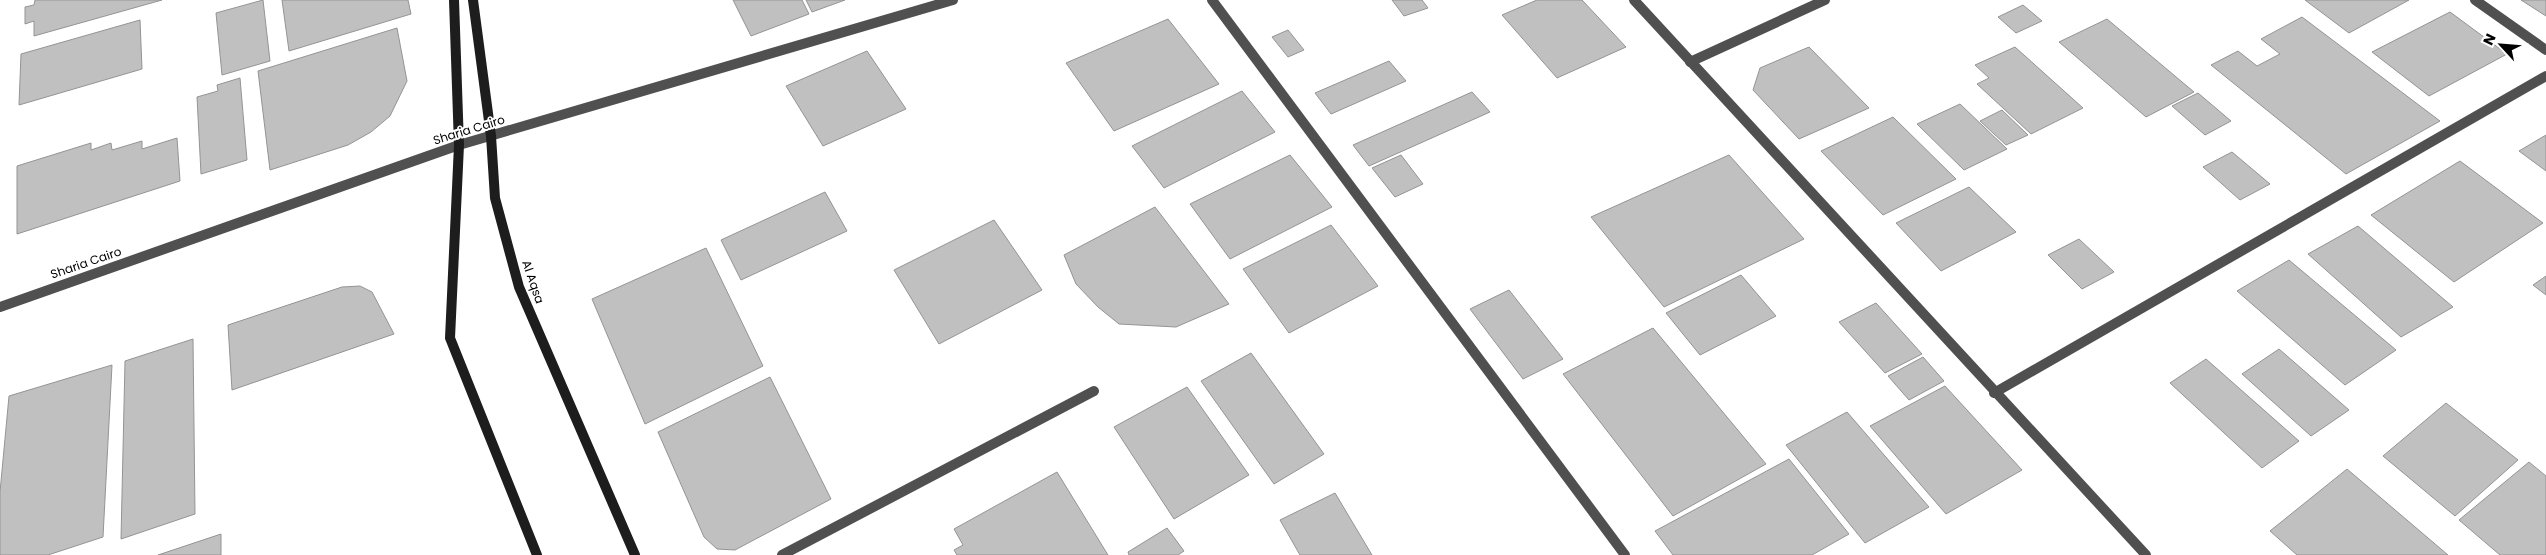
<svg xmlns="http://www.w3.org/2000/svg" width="2546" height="555" font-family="Poppins,sans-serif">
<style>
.building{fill:#c0c0c0;stroke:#949494}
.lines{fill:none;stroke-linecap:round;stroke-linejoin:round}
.lane{stroke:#505050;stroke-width:10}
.street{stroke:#505050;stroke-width:10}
.secondary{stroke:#1d1d1d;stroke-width:10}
.labels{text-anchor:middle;stroke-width:4;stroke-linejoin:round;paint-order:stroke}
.street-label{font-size:12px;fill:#000;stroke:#fff}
</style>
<rect width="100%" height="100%" fill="#fff"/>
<!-- building -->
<g class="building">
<path d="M 35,0 L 162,0 L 34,36 L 34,21 L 25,24 L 25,7 L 34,5 Z"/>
<path d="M 263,0 L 270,61 L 222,75 L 216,13 Z"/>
<path d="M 282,0 L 408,0 L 411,14 L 289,51 Z"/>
<path d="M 733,0 L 802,0 L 809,14 L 751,36 Z"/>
<path d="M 806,0 L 845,0 L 812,12 Z"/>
<path d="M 1392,0 L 1422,0 L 1428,8 L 1404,16 Z"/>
<path d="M 1537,0 L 1582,0 L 1626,47 L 1557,78 L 1502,15 Z"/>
<path d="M 2305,0 L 2409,0 L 2349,33 Z"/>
<path d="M 2521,0 L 2546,0 L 2546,16 Z"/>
<path d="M 2023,5 L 2042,21 L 2016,33 L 1998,17 Z"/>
<path d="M 2450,12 L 2507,54 L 2429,96 L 2372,52 Z"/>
<path d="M 2302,17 L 2440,121 L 2346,174 L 2211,65 L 2238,51 L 2257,66 L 2280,54 L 2261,39 Z"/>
<path d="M 1168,19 L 1219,84 L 1114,131 L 1066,63 Z"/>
<path d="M 2107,19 L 2194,92 L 2146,117 L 2059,42 Z"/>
<path d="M 140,20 L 142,69 L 19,105 L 21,54 Z"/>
<path d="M 397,28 L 407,81 L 390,116 L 371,132 L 348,145 L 270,170 L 258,71 Z"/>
<path d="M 1288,30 L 1304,50 L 1288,57 L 1272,37 Z"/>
<path d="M 1809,47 L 1869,108 L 1799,139 L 1753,90 L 1760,68 Z"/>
<path d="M 2015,47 L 2083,108 L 2031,134 L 1977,84 L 1989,78 L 1975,65 Z"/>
<path d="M 867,51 L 906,109 L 823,146 L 786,86 Z"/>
<path d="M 1389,61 L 1406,81 L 1331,114 L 1315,93 Z"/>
<path d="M 240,78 L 247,160 L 201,174 L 197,97 L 218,91 L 217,85 Z"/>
<path d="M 1242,91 L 1275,132 L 1164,188 L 1132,146 Z"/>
<path d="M 1472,92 L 1490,112 L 1369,166 L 1353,145 Z"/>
<path d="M 2198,93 L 2231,121 L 2205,135 L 2172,106 Z"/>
<path d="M 1960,104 L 2007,149 L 1964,170 L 1917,124 Z"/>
<path d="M 2002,110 L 2028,135 L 2006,145 L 1980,121 Z"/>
<path d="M 1893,117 L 1956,179 L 1883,215 L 1821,151 Z"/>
<path d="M 2546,135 L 2546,171 L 2519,151 Z"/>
<path d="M 177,138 L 180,181 L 17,234 L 17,166 L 91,143 L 91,150 L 111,143 L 112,150 L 142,141 L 142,149 Z"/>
<path d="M 2232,152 L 2270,184 L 2240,200 L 2203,167 Z"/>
<path d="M 1290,155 L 1332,207 L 1230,259 L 1190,204 Z"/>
<path d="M 1401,155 L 1423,184 L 1395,197 L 1372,168 Z"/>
<path d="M 1729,155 L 1804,239 L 1664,307 L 1591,217 Z"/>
<path d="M 2460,161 L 2543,223 L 2454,282 L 2371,215 Z"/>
<path d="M 1969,187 L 2016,232 L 1941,271 L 1896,223 Z"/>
<path d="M 825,192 L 847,231 L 741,280 L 721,240 Z"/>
<path d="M 1155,207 L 1229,304 L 1176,327 L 1119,324 L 1098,307 L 1076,284 L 1064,255 Z"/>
<path d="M 994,220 L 1042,290 L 939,344 L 894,270 Z"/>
<path d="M 1331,225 L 1378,286 L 1289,333 L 1243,269 Z"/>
<path d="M 2358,226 L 2453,307 L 2401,337 L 2308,254 Z"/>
<path d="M 2079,239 L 2114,272 L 2082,289 L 2048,255 Z"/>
<path d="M 706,248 L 763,366 L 645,424 L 592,299 Z"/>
<path d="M 2289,260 L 2396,350 L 2345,385 L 2237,291 Z"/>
<path d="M 1741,275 L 1776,316 L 1700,355 L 1666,313 Z"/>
<path d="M 2546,276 L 2546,295 L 2533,285 Z"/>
<path d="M 360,286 L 372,292 L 394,334 L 232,390 L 228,325 L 342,287 Z"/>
<path d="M 1509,290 L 1563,359 L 1523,379 L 1470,309 Z"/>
<path d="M 1876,303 L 1922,354 L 1885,373 L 1839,322 Z"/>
<path d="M 1653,328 L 1766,464 L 1673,516 L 1563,374 Z"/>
<path d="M 193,339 L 195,514 L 121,539 L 125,361 Z"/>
<path d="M 2279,349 L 2349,410 L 2311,436 L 2242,374 Z"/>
<path d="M 1251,353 L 1324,454 L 1274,484 L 1201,381 Z"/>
<path d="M 1923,357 L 1944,381 L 1909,400 L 1888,376 Z"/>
<path d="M 2206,359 L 2299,441 L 2262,468 L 2170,383 Z"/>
<path d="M 112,365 L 103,537 L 48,555 L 0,555 L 0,492 L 9,396 Z"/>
<path d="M 770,377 L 831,499 L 735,550 L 717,549 L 704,537 L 658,432 Z"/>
<path d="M 1945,386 L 2022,470 L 1946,514 L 1870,426 Z"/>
<path d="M 1187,387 L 1249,475 L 1174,519 L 1114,427 Z"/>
<path d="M 2446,403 L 2518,460 L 2455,516 L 2383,456 Z"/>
<path d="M 1847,412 L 1929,507 L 1865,543 L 1786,445 Z"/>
<path d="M 1789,459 L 1849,534 L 1812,555 L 1673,555 L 1655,531 Z"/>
<path d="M 2529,462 L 2546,476 L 2546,555 L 2500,555 L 2459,520 Z"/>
<path d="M 2347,469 L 2448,555 L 2297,555 L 2270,531 Z"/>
<path d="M 1057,472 L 1108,555 L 957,555 L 954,550 L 963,545 L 954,529 Z"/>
<path d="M 1335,493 L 1372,555 L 1300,555 L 1280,520 Z"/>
<path d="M 1167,528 L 1184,551 L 1178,555 L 1129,555 L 1128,552 Z"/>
<path d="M 221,534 L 221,555 L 158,555 Z"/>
</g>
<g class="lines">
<!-- lane -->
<path class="lane" d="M 782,555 L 1094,391"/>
<!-- street -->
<g class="street">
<path d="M 1212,0 L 1625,555"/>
<path d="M 1634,0 L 2146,555"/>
<path d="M 2475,0 L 2546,50"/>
<path d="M 1690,62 L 1825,0"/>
<path d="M 0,307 L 459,145 L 953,0"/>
<path d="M 1994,393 L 2546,76"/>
</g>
<!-- secondary -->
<g class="secondary">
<path d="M 454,0 L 459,145 L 450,338 L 537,555"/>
<path d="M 473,0 L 491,136 L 495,198 L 519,287 L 635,555"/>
</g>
</g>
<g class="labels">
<!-- street labels -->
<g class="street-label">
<text transform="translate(469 130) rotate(-17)" y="4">Sharia Cairo</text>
<text transform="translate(86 263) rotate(-19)" y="4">Sharia Cairo</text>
<text transform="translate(533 282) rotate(71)" y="4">Al Aqsa</text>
</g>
</g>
<!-- north arrow -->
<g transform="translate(2501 45) rotate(296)" stroke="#ffffff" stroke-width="4" paint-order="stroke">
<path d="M0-4L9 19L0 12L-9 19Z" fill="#000000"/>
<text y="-8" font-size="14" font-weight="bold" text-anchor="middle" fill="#000000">N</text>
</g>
</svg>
